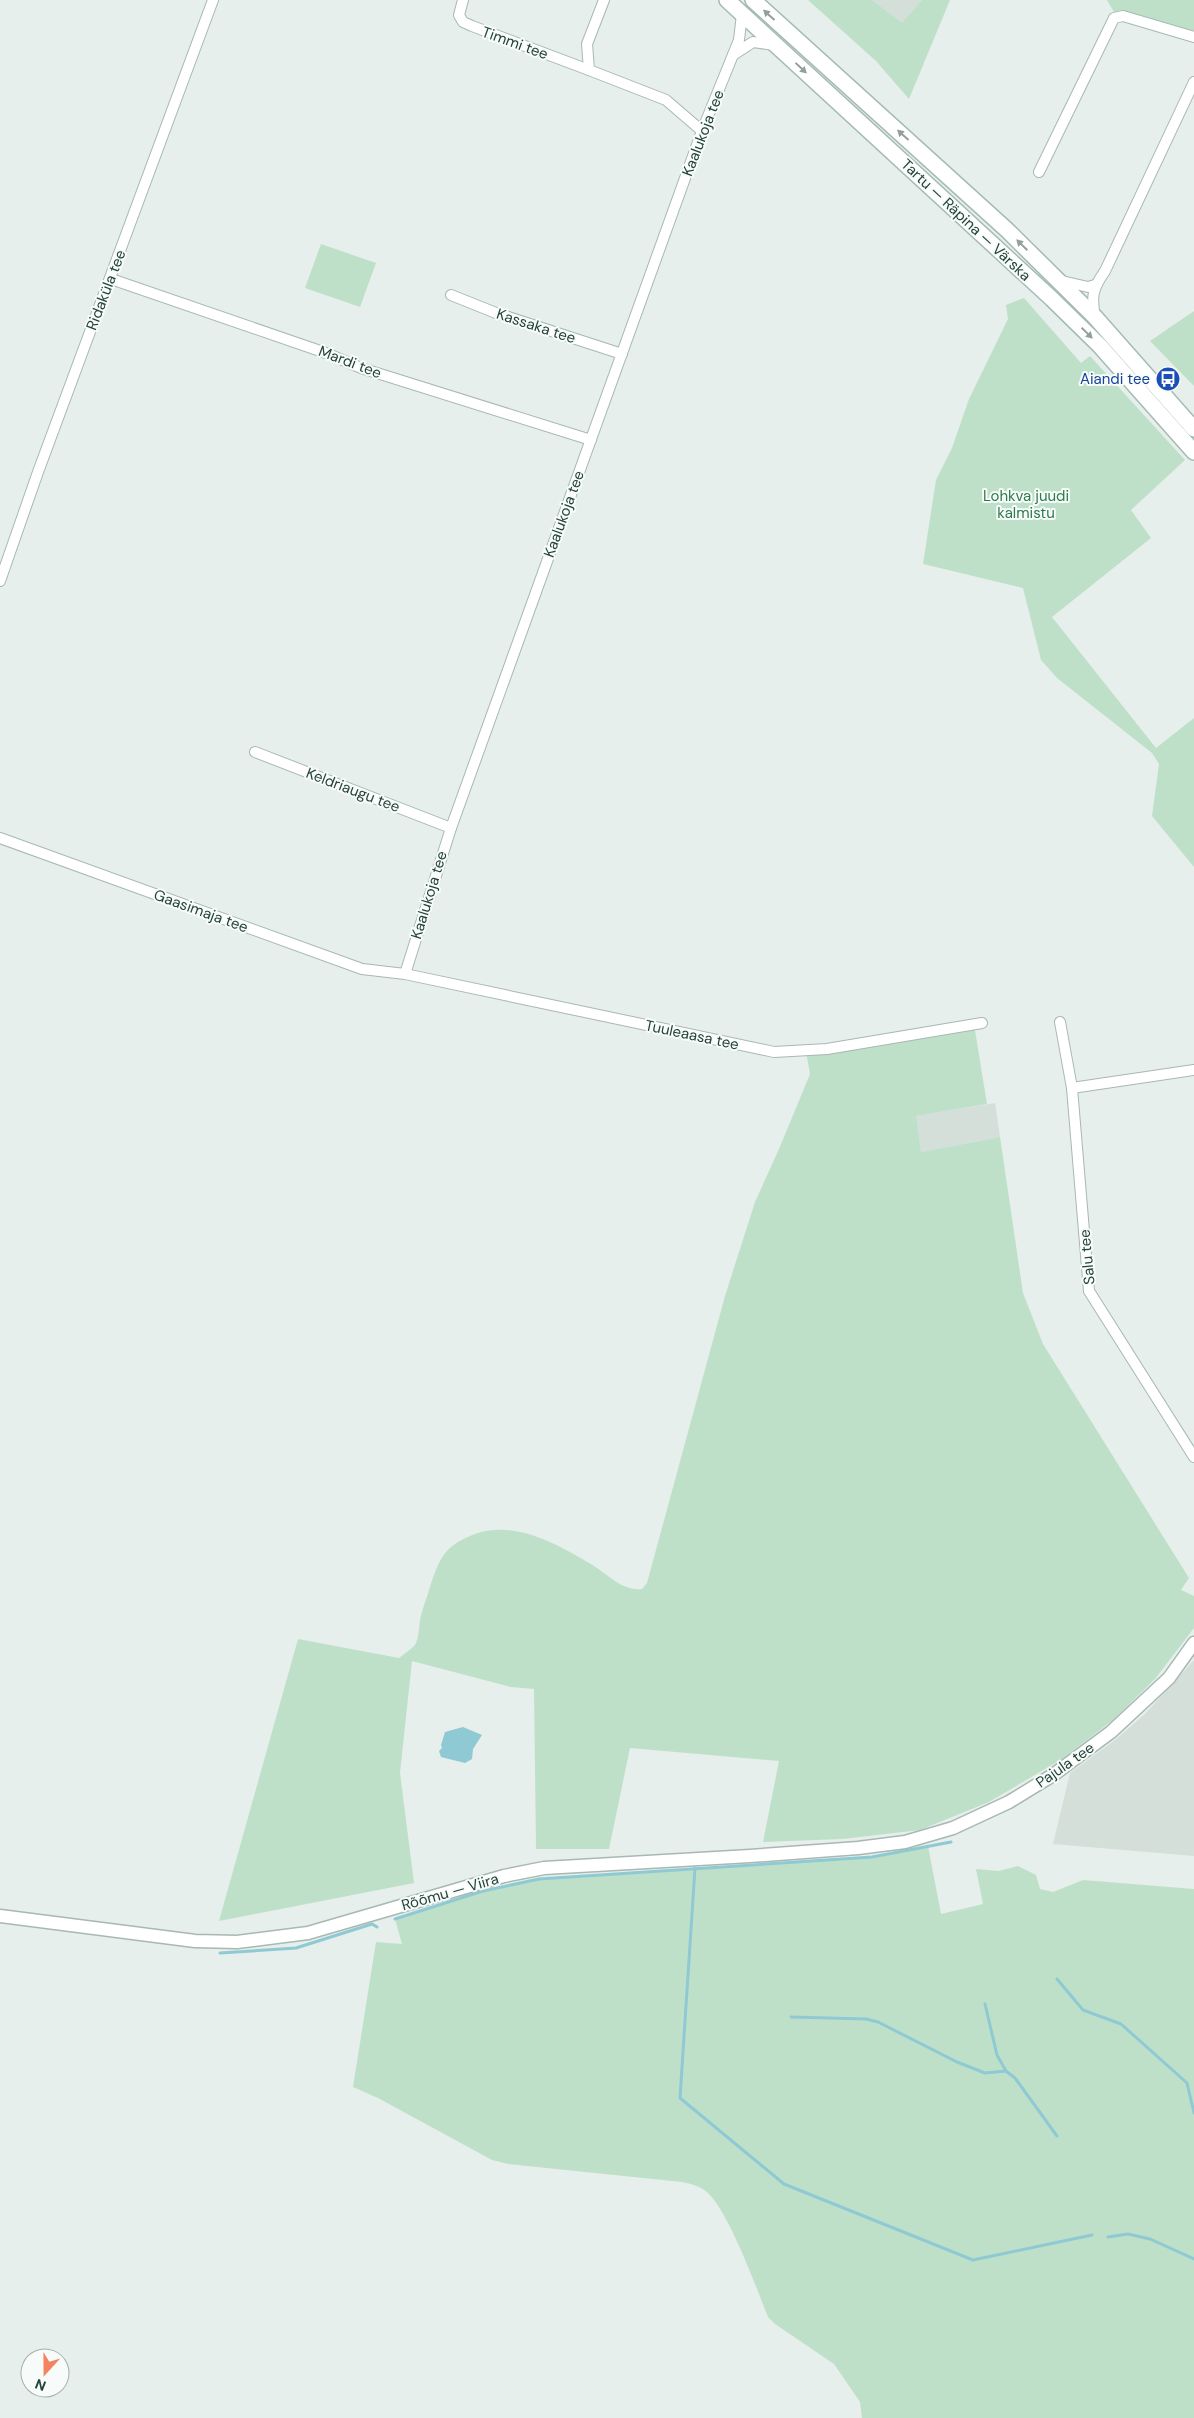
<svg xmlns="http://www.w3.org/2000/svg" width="1194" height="2418" font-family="'DM Sans',sans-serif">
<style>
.built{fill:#d4dfda}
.green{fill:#bfe0c8}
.water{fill:#8ec9d4}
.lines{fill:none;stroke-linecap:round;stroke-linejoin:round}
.stream{stroke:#8ec9d4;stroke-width:3}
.minor-casing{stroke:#a8b8b2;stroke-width:12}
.tertiary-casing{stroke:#a8b8b2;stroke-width:15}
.secondary-casing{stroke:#a4bbb3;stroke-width:18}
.minor{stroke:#fff;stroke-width:10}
.tertiary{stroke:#fff;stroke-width:12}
.secondary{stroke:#fff;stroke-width:15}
.oneway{fill:#92a09c}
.labels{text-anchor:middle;stroke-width:4;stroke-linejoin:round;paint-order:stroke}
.street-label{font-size:15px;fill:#24423a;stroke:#f7fbf9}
.transit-label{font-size:15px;fill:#164399;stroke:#f7fbf9;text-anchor:end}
.park-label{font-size:15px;fill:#2d7a4b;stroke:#f7fbf9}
</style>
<rect width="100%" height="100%" fill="#e6efeb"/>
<!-- built -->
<g class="built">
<path d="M 872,0 L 922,0 L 902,24 Z"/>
<path d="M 995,1103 L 1000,1137 L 921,1152 L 915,1116 Z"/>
<path d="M 1194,1660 L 1194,1856 L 1053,1844 L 1070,1773 L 1115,1740 L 1145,1714 Z"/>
</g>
<!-- green -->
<g class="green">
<path d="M 808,0 L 872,0 L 902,23 L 922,0 L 950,0 L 909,99 L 876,61 Z"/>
<path d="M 1107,0 L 1194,0 L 1194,33 L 1114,12 Z"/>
<path d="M 321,244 L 376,263 L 360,307 L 305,288 Z"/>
<path d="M 1024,298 L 1081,363 L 1090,356 L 1185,460 L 1131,510 L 1151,538 L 1052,617 L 1156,748 L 1194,718 L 1194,867 L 1152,816 L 1159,764 L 1152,753 L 1057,678 L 1041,660 L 1023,588 L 923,564 L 936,480 L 952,448 L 969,399 L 1008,319 L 1006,305 Z"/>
<path d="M 1194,311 L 1194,386 L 1150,341 Z"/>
<path d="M 974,1024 L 987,1104 L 916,1116 L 921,1152 L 1000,1137 L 1023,1293 L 1043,1344 L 1189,1578 L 1181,1590 L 1194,1596 L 1194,1628 L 1155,1679 L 1113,1720 L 1062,1759 L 989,1802 L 920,1830 L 843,1839 L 763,1842 L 779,1761 L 630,1748 L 609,1849 L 536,1849 L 534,1689 L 511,1687 L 412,1661 L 400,1773 L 414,1883 L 219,1921 L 298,1639 L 399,1658 C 404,1654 410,1650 414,1646 C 419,1640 419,1627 420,1620 C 422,1609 427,1598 430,1587 C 440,1556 446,1544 478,1533 C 515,1521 557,1544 589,1563 C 606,1572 622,1592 642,1589 L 647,1583 L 725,1296 L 755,1202 L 779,1149 L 810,1074 L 806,1052 Z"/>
<path d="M 928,1846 L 941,1914 L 983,1904 L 976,1869 L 999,1871 L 1018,1866 L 1036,1875 L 1040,1889 L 1053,1892 L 1083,1880 L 1194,1889 L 1194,2418 L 862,2418 L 860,2402 L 834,2364 L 775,2324 L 768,2317 C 756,2287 729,2212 707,2192 C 700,2186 691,2184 682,2182 L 508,2164 L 492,2160 L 378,2098 L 353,2087 L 376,1942 L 402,1944 L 395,1919 L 483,1891 L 539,1879 L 872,1857 Z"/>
</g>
<!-- water -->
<path class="water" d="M 463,1727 L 482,1735 L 473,1749 L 472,1759 L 465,1763 L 441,1757 L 439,1751 L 442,1748 L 441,1745 L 445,1732 Z"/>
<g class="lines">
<!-- stream -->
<g class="stream">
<path d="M 695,1868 L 680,2098 L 784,2184 L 973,2260 L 1092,2235"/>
<path d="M 395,1919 L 483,1891 L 539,1879 L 872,1857 L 951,1842"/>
<path d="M 220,1953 L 296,1948 L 372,1924 L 377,1927"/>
<path d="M 1057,1979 L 1083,2010 L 1121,2024 L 1187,2083 L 1194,2113"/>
<path d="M 985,2004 L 997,2055 L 1006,2071"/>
<path d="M 791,2017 L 866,2019 L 878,2022 L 957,2062 L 985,2073 L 1006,2071 L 1015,2078 L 1057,2136"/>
<path d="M 1108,2237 L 1128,2234 L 1150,2239 L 1194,2259"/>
</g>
<defs>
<g id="minor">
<path d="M 463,0 L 459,15 L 463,22 L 472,26 L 589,70"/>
<path d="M 604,0 L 587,44 L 589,70 L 666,100 L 702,131"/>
<path d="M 733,55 L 753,42 L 774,45"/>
<path d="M 1039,172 L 1114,18 L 1123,16 L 1194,37"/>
<path d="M 111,279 L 326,353 L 361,368 L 591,440"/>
<path d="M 1062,281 L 1088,287 L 1095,285"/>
<path d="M 451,295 L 496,313 L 622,354"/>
<path d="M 1095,317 C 1091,296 1093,288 1105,271 L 1194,82"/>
<path d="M 0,581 L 38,472 L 213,0"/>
<path d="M 255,752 L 451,828"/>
<path d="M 0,838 L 362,969 L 405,974 L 774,1052 L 827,1049 L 982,1023"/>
<path d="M 405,974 L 451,828 L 702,131 L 739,40 L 742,14"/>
<path d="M 1060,1022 L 1072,1088 L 1089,1291 L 1194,1457"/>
<path d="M 1072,1088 L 1194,1070"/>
</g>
<path id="tertiary" d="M 0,1916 L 195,1941 L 237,1942 L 308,1933 L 504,1876 L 544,1868 L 750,1856 L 858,1848 L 905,1842 L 953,1828 L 1009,1802 L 1053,1775 L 1111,1732 L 1169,1678 L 1194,1643"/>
<g id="secondary">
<path d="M 727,0 L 1052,299 L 1100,346 L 1194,452"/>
<path d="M 753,0 L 1007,230 L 1095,317 L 1194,429"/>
</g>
</defs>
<!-- minor casing -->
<use href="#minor" class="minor-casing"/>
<!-- tertiary casing -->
<use href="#tertiary" class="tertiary-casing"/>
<!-- secondary casing -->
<use href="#secondary" class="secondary-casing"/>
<!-- minor -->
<use href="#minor" class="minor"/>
<!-- tertiary -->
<use href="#tertiary" class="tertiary"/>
<!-- secondary -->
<use href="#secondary" class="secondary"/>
</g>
<!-- one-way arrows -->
<defs><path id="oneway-solid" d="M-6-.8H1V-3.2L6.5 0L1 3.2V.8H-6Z" transform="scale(1.25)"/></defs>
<g class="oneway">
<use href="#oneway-solid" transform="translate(769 15) rotate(-138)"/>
<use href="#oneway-solid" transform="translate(801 68) rotate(43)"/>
<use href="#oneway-solid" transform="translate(903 135) rotate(-138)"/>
<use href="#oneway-solid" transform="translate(1022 245) rotate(-136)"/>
<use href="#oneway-solid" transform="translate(1087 333) rotate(44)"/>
</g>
<!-- icons -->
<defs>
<symbol id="bus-disc" viewBox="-11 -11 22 22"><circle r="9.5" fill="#1a4fb4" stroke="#f7fbf9"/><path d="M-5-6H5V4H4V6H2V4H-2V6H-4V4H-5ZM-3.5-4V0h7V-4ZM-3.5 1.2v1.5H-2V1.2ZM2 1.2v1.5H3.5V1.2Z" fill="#fff"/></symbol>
</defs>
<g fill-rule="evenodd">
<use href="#bus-disc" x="1154" y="365" width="28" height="28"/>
</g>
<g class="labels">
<!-- street labels -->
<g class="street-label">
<text transform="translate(515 43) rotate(20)" y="5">Timmi tee</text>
<text transform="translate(703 133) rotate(-69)" y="5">Kaalukoja tee</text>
<text transform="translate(966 220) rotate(43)" y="5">Tartu — Räpina — Värska</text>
<text transform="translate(106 290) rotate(-69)" y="5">Ridaküla tee</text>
<text transform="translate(536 326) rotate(18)" y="5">Kassaka tee</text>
<text transform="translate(350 362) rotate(21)" y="5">Mardi tee</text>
<text transform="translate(564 514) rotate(-70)" y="5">Kaalukoja tee</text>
<text transform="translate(353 790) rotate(21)" y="5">Keldriaugu tee</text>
<text transform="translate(429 895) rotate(-73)" y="5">Kaalukoja tee</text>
<text transform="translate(201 911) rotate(20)" y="5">Gaasimaja tee</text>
<text transform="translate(692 1035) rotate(12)" y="5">Tuuleaasa tee</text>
<text transform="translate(1087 1257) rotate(-95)" y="5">Salu tee</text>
<text transform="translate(1065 1765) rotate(-35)" y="5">Pajula tee</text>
<text transform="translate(450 1892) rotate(-16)" y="5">Rõõmu — Viira</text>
</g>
<!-- transit labels -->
<g class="transit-label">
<text x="1150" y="384">Aiandi tee</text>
</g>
<!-- park labels -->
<g class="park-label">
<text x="1026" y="501">Lohkva juudi<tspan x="1026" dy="17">kalmistu</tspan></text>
</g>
</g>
<!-- north arrow -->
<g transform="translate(45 2373) rotate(201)"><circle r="24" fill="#f7fbf9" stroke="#a3b1ad"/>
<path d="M0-4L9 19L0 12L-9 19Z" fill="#f4845f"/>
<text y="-8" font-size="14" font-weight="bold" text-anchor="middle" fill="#24423a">N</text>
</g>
</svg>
